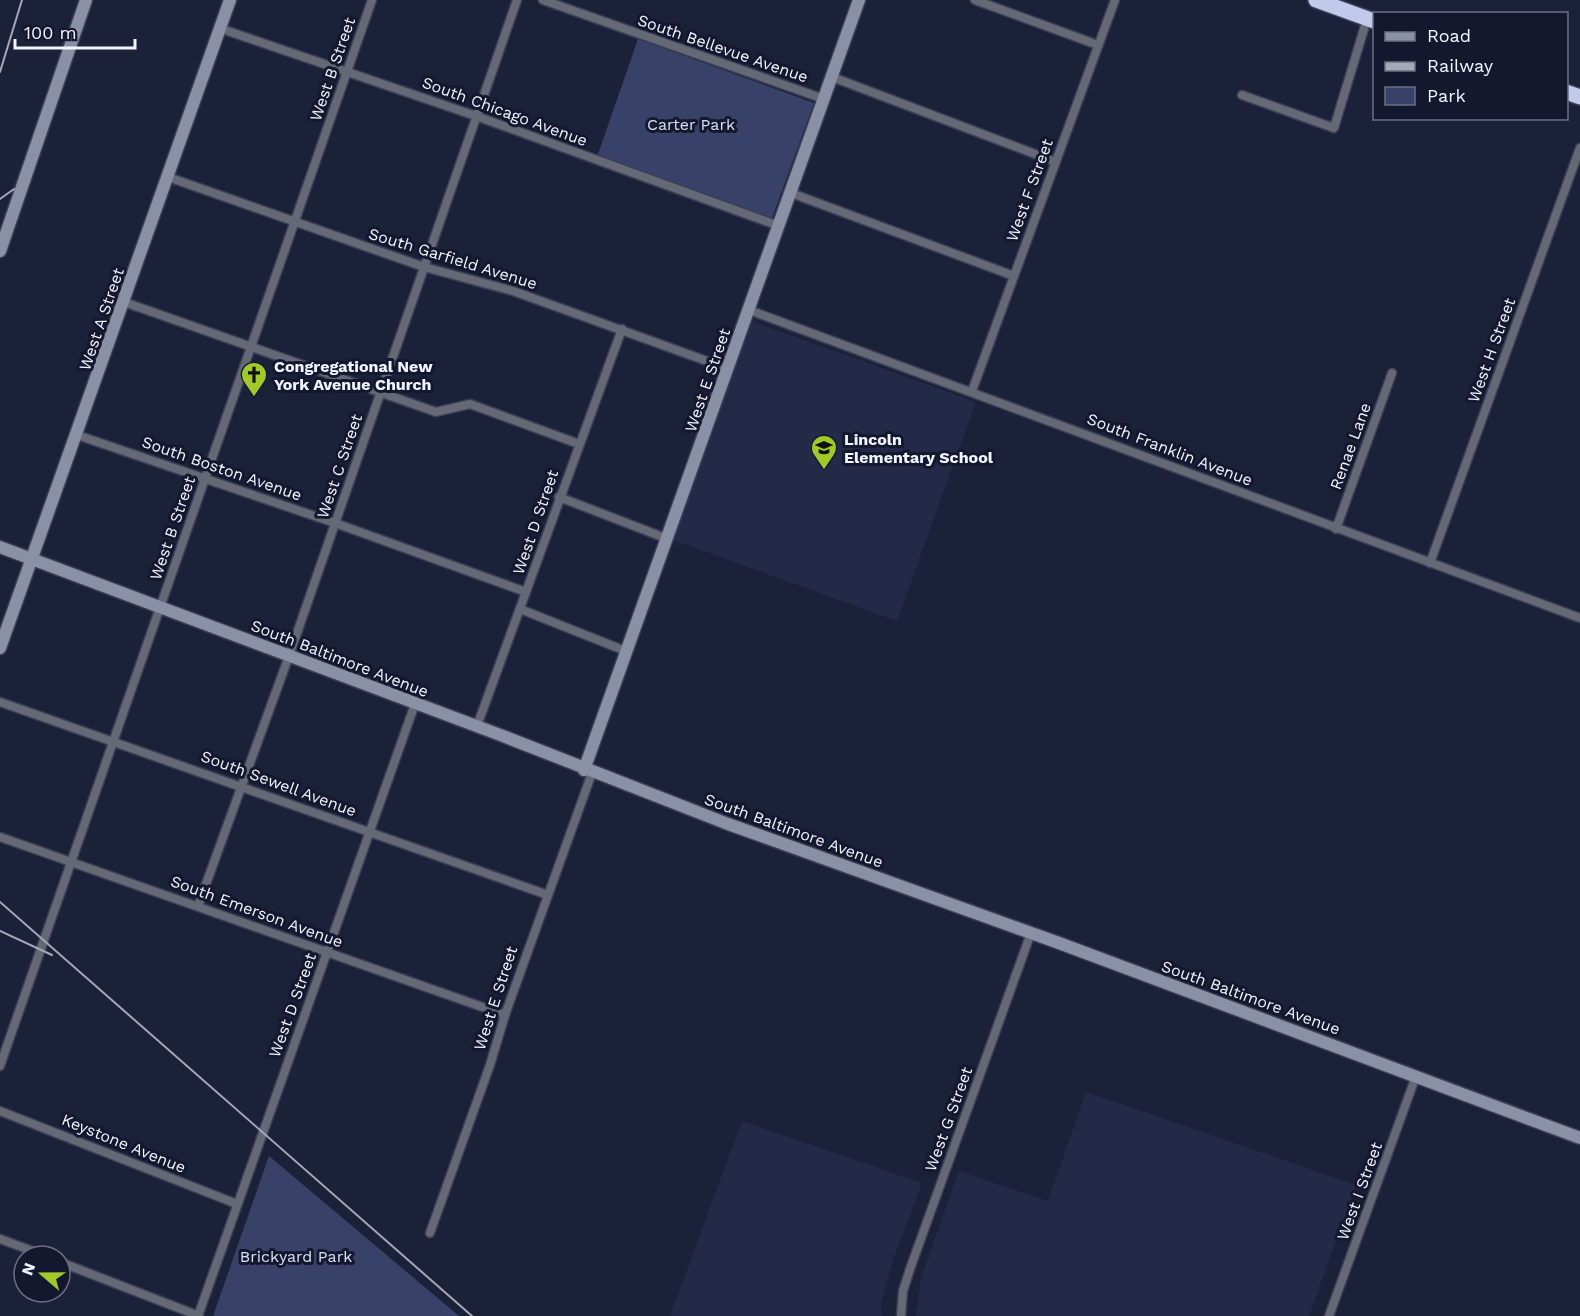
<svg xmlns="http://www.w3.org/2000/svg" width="1580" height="1316" font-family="'Work Sans',sans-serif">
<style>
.built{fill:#232a48}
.green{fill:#384167}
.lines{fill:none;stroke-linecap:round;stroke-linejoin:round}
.street-casing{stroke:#3a3f55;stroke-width:11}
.secondary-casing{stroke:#3a3f55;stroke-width:15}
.highway-casing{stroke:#3a3f55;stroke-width:18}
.street{stroke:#656976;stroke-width:8}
.secondary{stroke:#8a90a5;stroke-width:12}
.highway{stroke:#c1caeb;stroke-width:15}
.rail{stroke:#a4a8b7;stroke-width:2}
.labels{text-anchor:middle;stroke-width:6;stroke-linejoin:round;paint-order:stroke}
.street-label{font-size:16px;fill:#f1f4fe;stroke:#13182f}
.park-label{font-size:16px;fill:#dae0f3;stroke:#13182f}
.poi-label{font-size:16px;font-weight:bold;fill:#f1f4fe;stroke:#13182f;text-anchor:start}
</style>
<rect width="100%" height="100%" fill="#1c213a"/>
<!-- built -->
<g class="built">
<path d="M 751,321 L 976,402 L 897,621 L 671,539 Z"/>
<path d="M 1086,1092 L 1356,1185 L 1309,1316 L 916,1316 L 921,1278 L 959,1171 L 1048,1201 Z"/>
<path d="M 742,1121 L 922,1183 L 893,1260 L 881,1303 L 882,1316 L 670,1316 Z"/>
</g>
<!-- green -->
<g class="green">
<path d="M 638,39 L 814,103 L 772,218 L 597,157 Z"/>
<path d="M 269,1156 L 459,1316 L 213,1316 Z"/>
</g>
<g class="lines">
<defs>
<g id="street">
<path d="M 543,0 L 824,99"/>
<path d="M 975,0 L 1098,45"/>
<path d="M 219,28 L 476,116 L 779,226"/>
<path d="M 832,77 L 1056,162"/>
<path d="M 1242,95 L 1334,128 L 1367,19"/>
<path d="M 168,177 L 424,267 L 513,291 L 729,369"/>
<path d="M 791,193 L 1014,276"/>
<path d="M 124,302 L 436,412 L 470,404 L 579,444"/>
<path d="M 749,310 L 1580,618"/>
<path d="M 972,391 L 1115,0"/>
<path d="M 77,435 L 335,523 L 526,592"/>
<path d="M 559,497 L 668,539"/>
<path d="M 1336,529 L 1392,373"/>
<path d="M 1430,563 L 1580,148"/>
<path d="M 520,609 L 628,652"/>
<path d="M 0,702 L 548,895"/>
<path d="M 477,726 L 622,329"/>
<path d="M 0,837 L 505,1015"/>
<path d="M 198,906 L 289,656 L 517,0"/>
<path d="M 0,1066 L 372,0"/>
<path d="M 0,1111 L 237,1204"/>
<path d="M 430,1233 L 490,1065 L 505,1015 L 592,773"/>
<path d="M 0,1239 L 46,1256"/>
<path d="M 60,1262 L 199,1316"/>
<path d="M 198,1316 L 415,704"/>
<path d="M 901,1316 L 903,1291 L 910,1269 L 1031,933"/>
<path d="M 1329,1316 L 1416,1076"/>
</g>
<g id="secondary">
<path d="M 0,251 L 86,0"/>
<path d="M 0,547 L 503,736 L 728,824 L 1059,943 L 1580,1138"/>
<path d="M 0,648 L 230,0"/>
<path d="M 584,770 L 859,0"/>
</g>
<g id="highway">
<path d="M 1316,0 L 1374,21"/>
<path d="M 1566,92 L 1580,97"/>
</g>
</defs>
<!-- street casing -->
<use href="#street" class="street-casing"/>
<!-- secondary casing -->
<use href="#secondary" class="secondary-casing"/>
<!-- highway casing -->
<use href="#highway" class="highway-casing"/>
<!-- street -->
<use href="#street" class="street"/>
<!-- secondary -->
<use href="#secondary" class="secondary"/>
<!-- highway -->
<use href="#highway" class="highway"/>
<!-- rail -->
<g class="rail">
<path d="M 0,72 L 22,0"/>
<path d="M 0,199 L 14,189"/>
<path d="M 0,902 L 472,1316"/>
<path d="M 0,931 L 52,955"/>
</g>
</g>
<!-- icons -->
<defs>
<symbol id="church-pin" viewBox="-11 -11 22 30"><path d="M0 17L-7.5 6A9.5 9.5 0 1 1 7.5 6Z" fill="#a1c929" stroke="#13182f"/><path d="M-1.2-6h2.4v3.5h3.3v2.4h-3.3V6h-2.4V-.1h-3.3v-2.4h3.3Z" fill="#111"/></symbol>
<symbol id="school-pin" viewBox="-11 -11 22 30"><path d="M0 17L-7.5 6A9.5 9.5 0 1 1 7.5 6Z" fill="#a1c929" stroke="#13182f"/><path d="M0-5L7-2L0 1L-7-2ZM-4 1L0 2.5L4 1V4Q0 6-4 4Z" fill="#111"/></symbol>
</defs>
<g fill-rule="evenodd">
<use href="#church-pin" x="239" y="360" width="30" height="40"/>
<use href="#school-pin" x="809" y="433" width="30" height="40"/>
</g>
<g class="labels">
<!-- street labels -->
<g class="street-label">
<text transform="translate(723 48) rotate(19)" y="6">South Bellevue Avenue</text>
<text transform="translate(332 69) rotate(-71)" y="6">West B Street</text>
<text transform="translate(505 111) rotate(20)" y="6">South Chicago Avenue</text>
<text transform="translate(1029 190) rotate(-70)" y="6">West F Street</text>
<text transform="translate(453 258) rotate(17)" y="6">South Garfield Avenue</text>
<text transform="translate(101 319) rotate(-71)" y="6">West A Street</text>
<text transform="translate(1491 350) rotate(-70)" y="6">West H Street</text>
<text transform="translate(707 380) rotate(-71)" y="6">West E Street</text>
<text transform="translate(1350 446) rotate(-70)" y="6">Renae Lane</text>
<text transform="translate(1170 449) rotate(21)" y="6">South Franklin Avenue</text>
<text transform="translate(339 466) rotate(-71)" y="6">West C Street</text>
<text transform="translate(222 468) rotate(19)" y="6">South Boston Avenue</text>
<text transform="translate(535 522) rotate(-71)" y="6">West D Street</text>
<text transform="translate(172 528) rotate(-71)" y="6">West B Street</text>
<text transform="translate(340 658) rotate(21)" y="6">South Baltimore Avenue</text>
<text transform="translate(279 783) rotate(20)" y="6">South Sewell Avenue</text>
<text transform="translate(794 830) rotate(20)" y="6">South Baltimore Avenue</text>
<text transform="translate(257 911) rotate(20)" y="6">South Emerson Avenue</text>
<text transform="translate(1251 997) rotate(20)" y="6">South Baltimore Avenue</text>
<text transform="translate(495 998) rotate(-72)" y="6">West E Street</text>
<text transform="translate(292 1005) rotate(-70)" y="6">West D Street</text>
<text transform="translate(948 1119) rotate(-70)" y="6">West G Street</text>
<text transform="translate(124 1143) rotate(22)" y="6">Keystone Avenue</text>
<text transform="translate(1359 1191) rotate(-70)" y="6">West I Street</text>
</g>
<!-- park labels -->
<g class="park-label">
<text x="691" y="130">Carter Park</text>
<text x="296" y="1262">Brickyard Park</text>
</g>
<!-- poi labels -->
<g class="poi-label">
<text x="274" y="372">Congregational New<tspan x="274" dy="18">York Avenue Church</tspan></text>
<text x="844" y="445">Lincoln<tspan x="844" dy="18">Elementary School</tspan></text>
</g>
</g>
<!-- legend -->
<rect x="1373" y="12" width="195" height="108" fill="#13182f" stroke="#6c7082" stroke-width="1.5"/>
<rect x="1385" y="32" width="30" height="9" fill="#8a90a5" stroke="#6c7082" stroke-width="1.5"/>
<text x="1427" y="42" font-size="18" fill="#f1f4fe">Road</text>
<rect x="1385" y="62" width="30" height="9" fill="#a4a8b7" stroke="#6c7082" stroke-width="1.5"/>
<text x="1427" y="72" font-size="18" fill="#f1f4fe">Railway</text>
<rect x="1385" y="87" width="30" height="18" fill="#384167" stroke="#6c7082" stroke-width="1.5"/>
<text x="1427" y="102" font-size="18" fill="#f1f4fe">Park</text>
<!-- north arrow -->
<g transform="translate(42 1274) rotate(290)"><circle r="28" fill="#13182f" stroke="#6c7082" stroke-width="1.5"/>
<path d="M0-4.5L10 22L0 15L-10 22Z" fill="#a1c929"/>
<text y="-9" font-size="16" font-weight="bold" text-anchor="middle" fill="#f1f4fe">N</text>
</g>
<!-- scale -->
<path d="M15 39v9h120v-9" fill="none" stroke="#f1f4fe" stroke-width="3"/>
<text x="24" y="39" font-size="18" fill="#f1f4fe" stroke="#13182f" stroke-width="4.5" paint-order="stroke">100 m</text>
</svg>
